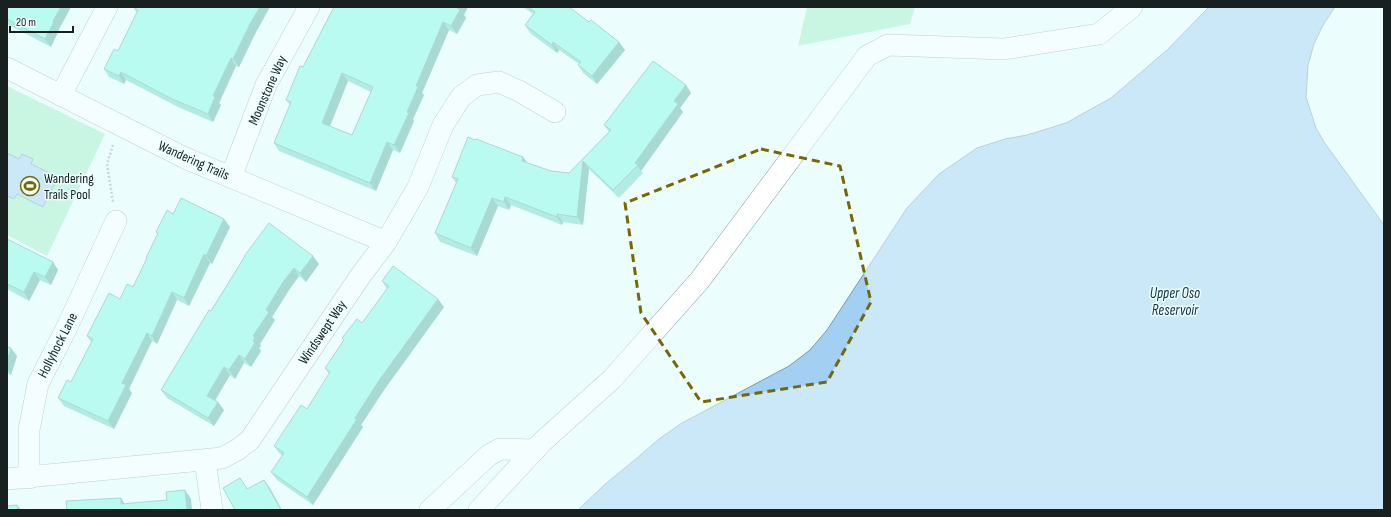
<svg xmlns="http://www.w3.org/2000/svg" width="1391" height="517" font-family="'Sofia Sans Condensed',sans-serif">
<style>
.green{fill:#9eecc3}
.water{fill:#a2cff2;stroke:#799ab3}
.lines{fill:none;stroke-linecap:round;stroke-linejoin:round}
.minor-casing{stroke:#869a9c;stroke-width:22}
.path{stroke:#9caaaa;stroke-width:2.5;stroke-dasharray:2 2;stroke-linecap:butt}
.minor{stroke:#fff;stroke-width:21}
.wall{fill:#6cd5c3;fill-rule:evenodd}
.shaded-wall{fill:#58ae9f}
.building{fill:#7df8e3;stroke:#58ae9f;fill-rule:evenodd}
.marked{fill:none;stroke:#776900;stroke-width:3;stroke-dasharray:8 5;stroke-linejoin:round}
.labels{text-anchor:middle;stroke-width:3;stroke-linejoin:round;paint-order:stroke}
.street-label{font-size:14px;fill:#182020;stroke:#ecfdfe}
.poi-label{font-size:14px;fill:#182020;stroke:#ecfdfe;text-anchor:start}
.water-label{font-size:15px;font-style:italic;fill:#0e3048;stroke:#ecfdfe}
</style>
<rect width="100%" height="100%" fill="#ecfdfe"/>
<!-- green -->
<g class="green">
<path d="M 807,7 L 915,7 L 910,24 L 798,46 Z"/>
<path d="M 7,86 L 105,134 L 47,256 L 7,235 Z"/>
</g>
<!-- water -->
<g class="water">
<path d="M 1209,7 L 1335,7 L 1323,25 L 1314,44 L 1308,65 L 1306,97 L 1316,128 L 1324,142 L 1384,225 L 1384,510 L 578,510 L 603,486 L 637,458 L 659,439 L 682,423 L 789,366 L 810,350 L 827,330 L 907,208 L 939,174 L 977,148 L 1005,139 L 1027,135 L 1066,123 L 1111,98 L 1167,50 Z"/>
<path d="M 7,153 L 19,159 L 22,154 L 33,159 L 31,164 L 58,177 L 43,207 L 17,194 L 14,199 L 7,196 Z"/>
</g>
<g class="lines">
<defs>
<g id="minor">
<path d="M 7,68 L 185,158 L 386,242"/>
<path d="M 61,95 L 107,7"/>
<path d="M 231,177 L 266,85 L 309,7"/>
<path d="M 205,460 L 212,510"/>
<path d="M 29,478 L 29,430 L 38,384 L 68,325 L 116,221"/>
<path d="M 7,479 L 222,458 L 237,450 L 250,440 L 361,275 L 386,242 L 418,187 L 443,125 L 461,97 L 477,85 L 499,82 L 519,91 L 555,112"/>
<path d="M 430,510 L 489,455 L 500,449 L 535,450"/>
<path d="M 479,510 L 542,442 L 612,379 L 700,280 L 867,56 L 888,45 L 1004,49 L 1099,34 L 1132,7"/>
</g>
</defs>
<!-- minor casing -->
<use href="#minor" class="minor-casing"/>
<!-- path -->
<path class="path" d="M 113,145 L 107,164 L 113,202"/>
<!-- minor -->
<use href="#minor" class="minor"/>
</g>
<!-- wall -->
<g class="wall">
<path d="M 7,7 L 71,7 L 59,29 L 59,30 L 51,47 L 7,24 Z"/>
<path d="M 133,7 L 270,7 L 257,30 L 239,67 L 236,66 L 219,103 L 221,105 L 213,122 L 178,107 L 126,80 L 124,84 L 109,77 L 104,69 L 118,51 L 137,13 Z"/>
<path d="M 334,7 L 468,7 L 464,15 L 466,18 L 457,34 L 449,30 L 422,93 L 424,95 L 413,119 L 414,121 L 400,153 L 393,150 L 376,191 L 279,151 L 274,143 L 290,105 L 286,100 ZM 348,81 L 371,92 L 352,135 L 330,126 Z"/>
<path d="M 523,7 L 569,7 L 589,22 L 619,42 L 625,50 L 597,84 L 583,73 L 578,65 L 579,64 L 559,50 L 557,53 L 530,33 L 525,25 L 533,14 Z"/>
<path d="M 686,85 L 691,93 L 680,108 L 683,112 L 641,171 L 643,173 L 619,198 L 589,169 L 583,225 L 563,222 L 562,225 L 511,205 L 509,210 L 498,206 L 477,256 L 440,242 L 435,233 L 456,183 L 452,177 L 475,140 L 523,157 L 527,163 L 551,171 L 569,173 L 609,132 L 604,125 Z"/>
<path d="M 173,214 L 224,219 L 230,227 L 212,264 L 210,263 L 189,306 L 177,300 L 157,344 L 152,341 L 129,389 L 132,393 L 114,429 L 64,406 L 58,398 L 71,382 L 91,342 L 87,336 L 120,299 L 133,287 L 147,259 L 146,258 L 158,234 L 156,232 Z"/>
<path d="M 7,239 L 53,262 L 58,270 L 51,285 L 40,280 L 29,301 L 7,289 Z"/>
<path d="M 245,256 L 319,264 L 306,282 L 299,276 L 289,290 L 272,317 L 275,320 L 260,344 L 261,346 L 259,348 L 261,351 L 251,367 L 244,363 L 235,379 L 230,375 L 215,400 L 224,410 L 214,426 L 167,398 L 161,390 Z"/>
<path d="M 382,281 L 444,307 L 384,390 L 361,425 L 363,427 L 313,505 L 277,480 L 271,472 L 282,456 L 280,454 L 274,446 L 307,409 L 329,374 L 325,368 L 344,340 L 342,338 L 362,323 L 387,289 Z"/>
<path d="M 7,347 L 17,356 L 11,375 L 7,373 Z"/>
</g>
<!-- shaded-wall -->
<g class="shaded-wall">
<path d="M 61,7 L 71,7 L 59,29 L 59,30 L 51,47 L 45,39 L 53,21 Z"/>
<path d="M 260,7 L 270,7 L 257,30 L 239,67 L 233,59 L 251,22 Z"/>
<path d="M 458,7 L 468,7 L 464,15 L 466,18 L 457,34 L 451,26 Z"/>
<path d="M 443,22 L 449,30 L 422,93 L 424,95 L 413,119 L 414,121 L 400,153 L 394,145 L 407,112 L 416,86 Z"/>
<path d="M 553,42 L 559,50 L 557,53 L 552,45 Z"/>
<path d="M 619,42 L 625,50 L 597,84 L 592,76 Z"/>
<path d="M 231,58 L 236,66 L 219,103 L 221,105 L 213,122 L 208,114 L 213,96 Z"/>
<path d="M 121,72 L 126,80 L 124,84 L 119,76 Z"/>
<path d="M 342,73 L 348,81 L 328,131 L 322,123 Z"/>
<path d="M 686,85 L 691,93 L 680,108 L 683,112 L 641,171 L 635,163 L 674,101 Z"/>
<path d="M 387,142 L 393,150 L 376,191 L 370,183 Z"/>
<path d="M 523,157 L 529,165 L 522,161 Z"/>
<path d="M 583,161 L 589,169 L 583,225 L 577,217 Z"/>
<path d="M 505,197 L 511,205 L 509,210 L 504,202 Z"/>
<path d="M 492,198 L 498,206 L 477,256 L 471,248 Z"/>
<path d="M 557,214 L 563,222 L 562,225 L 557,217 Z"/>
<path d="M 224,219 L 230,227 L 212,264 L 206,256 Z"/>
<path d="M 204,254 L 210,263 L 189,306 L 184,298 Z"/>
<path d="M 313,256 L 319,264 L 306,282 L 300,273 Z"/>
<path d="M 53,262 L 58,270 L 51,285 L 45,277 Z"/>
<path d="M 294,268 L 299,276 L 289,290 L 272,317 L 275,320 L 260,344 L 261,346 L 259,348 L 261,351 L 251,367 L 245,359 L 253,341 L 253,336 L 266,310 L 283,282 Z"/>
<path d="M 34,272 L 40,280 L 29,301 L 24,292 Z"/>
<path d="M 172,292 L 177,300 L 157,344 L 152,336 Z"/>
<path d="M 438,299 L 444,307 L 384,390 L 361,425 L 363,427 L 313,505 L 307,497 L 355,418 L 378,382 Z"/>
<path d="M 147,333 L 152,341 L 129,389 L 132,393 L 114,429 L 108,421 L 122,383 Z"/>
<path d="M 11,348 L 17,356 L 11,375 L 7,368 L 7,362 Z"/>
<path d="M 239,355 L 244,363 L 235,379 L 229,370 Z"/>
<path d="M 224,367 L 230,375 L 213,404 L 207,396 Z"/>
<path d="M 218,402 L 224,410 L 214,426 L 208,418 Z"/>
<path d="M 264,480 L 270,488 L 282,510 L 281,510 Z"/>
<path d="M 185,490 L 191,499 L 192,510 L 187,510 Z"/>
<path d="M 121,498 L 126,506 L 121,504 Z"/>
<path d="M 17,505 L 21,510 L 18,510 Z"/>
</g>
<!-- building -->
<g class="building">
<path d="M 7,7 L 61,7 L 53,21 L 54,22 L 45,39 L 7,19 Z"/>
<path d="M 133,7 L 260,7 L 251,22 L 233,59 L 231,58 L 213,96 L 215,97 L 208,114 L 172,99 L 121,72 L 119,76 L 104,69 L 114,49 L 118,51 L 138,10 Z"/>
<path d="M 334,7 L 458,7 L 457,8 L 460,10 L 451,26 L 443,22 L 416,86 L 418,87 L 407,112 L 409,113 L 394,145 L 387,142 L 370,183 L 274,143 L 291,102 L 286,100 L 300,66 L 303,67 ZM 342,73 L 373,87 L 352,135 L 322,123 Z"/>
<path d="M 528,7 L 569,7 L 589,22 L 591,20 L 619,42 L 592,76 L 578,65 L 581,62 L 553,42 L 552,45 L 525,25 L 535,12 Z"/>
<path d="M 653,61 L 686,85 L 674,101 L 678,104 L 635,163 L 638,165 L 613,190 L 583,161 L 577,217 L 557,214 L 557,217 L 505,197 L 504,202 L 492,198 L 471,248 L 435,233 L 458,179 L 452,177 L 468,137 L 475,140 L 476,139 L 523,157 L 522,161 L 551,171 L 569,173 L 611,130 L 604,125 Z"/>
<path d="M 181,198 L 224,219 L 206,256 L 204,254 L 184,298 L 172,292 L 152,336 L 147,333 L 122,383 L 126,385 L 108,421 L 58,398 L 67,380 L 71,382 L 93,339 L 87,336 L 109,293 L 120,299 L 127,284 L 133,287 L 147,258 L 146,258 L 158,233 L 156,232 L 167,210 L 173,214 Z"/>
<path d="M 269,223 L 313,256 L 300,273 L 294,268 L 283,282 L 266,310 L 269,312 L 253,336 L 255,337 L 253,341 L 255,343 L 245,359 L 239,355 L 229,370 L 224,367 L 207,396 L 218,402 L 208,418 L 161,390 L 209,310 L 211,311 L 245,256 L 245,255 Z"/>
<path d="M 7,239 L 53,262 L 45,277 L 34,272 L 24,292 L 7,284 Z"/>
<path d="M 393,266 L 438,299 L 378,382 L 355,418 L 357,419 L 307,497 L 271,472 L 284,453 L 274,446 L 301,405 L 307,409 L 330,372 L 325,368 L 344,340 L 342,338 L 357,319 L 362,323 L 389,286 L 382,281 Z"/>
<path d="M 7,347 L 11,348 L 7,362 Z"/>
<path d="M 240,478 L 247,489 L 264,480 L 281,510 L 235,510 L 223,488 Z"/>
<path d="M 185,490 L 187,510 L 62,510 L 67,509 L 66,501 L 121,498 L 121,504 L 167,500 L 166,492 Z"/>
<path d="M 17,505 L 18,510 L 7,510 L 7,506 Z"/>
</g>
<!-- marked area -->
<path d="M0 0H1391V517H0ZM 761,149 L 840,166 L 871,302 L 827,382 L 701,402 L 641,313 L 625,203 Z" fill="#ecfdfe" fill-opacity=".55" fill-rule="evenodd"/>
<path class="marked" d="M 761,149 L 840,166 L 871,302 L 827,382 L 701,402 L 641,313 L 625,203 Z"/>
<!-- icons -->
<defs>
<symbol id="stadium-ring" viewBox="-11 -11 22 22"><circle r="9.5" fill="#ecfdfe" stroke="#776900" stroke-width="1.5"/><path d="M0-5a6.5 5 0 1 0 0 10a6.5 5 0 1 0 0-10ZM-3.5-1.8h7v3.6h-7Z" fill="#776900"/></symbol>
</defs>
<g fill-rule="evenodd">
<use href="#stadium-ring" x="19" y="175" width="22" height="22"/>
</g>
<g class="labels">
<!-- street labels -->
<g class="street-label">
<text transform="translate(267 90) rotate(-66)" y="5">Moonstone Way</text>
<text transform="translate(194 160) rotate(24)" y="5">Wandering Trails</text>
<text transform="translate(322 332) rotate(-56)" y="5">Windswept Way</text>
<text transform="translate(57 345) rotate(-63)" y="5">Hollyhock Lane</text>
</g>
<!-- poi labels -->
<g class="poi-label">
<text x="44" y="183">Wandering<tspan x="44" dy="16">Trails Pool</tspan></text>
</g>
<!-- water labels -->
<g class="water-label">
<text x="1175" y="298">Upper Oso<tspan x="1175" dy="17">Reservoir</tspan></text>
</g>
</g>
<!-- border -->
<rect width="1391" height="517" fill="none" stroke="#182020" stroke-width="16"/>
<!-- scale -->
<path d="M10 26v6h63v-6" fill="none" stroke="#182020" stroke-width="2"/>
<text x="16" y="26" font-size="12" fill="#182020" stroke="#ecfdfe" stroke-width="3" paint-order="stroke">20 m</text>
</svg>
